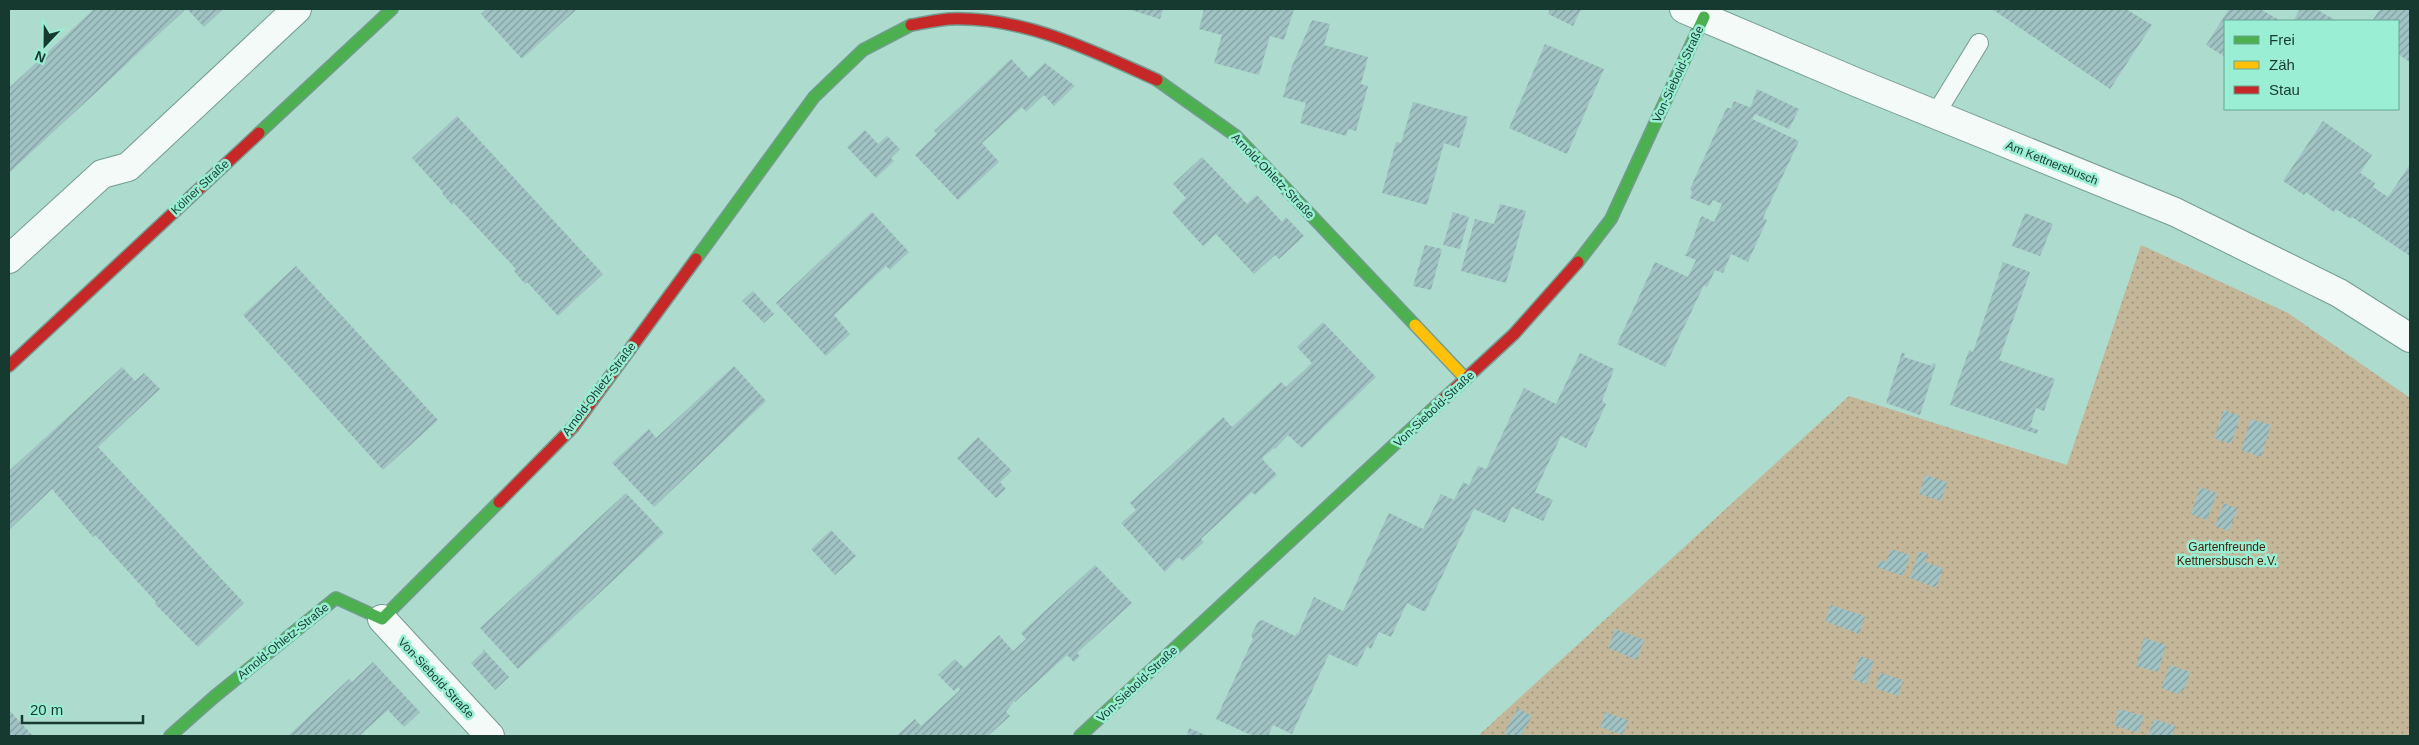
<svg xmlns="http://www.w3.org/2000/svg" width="2419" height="745" font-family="Helvetica,sans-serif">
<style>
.grass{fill:url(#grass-dots)}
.building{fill:url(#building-hatch)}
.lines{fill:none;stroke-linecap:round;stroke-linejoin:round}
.lane-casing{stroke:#759b90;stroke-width:20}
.street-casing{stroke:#759b90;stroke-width:30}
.fast-casing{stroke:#759b90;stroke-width:14}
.slow-casing{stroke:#759b90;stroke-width:14}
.jam-casing{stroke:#759b90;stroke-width:14}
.lane{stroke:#f3faf8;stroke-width:18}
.street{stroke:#f3faf8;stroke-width:28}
.fast{stroke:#4caf50;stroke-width:11}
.slow{stroke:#ffc107;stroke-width:11}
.jam{stroke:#c62828;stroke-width:11}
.labels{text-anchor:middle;stroke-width:5;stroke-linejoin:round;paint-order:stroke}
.street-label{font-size:12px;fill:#173a30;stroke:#9aeed4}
.park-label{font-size:12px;fill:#44230c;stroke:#9aeed4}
</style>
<defs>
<pattern id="grass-dots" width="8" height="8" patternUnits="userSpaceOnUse" patternTransform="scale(1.25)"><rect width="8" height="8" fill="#c4b699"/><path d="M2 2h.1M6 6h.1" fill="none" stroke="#9e957d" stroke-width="1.8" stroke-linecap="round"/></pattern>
<pattern id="building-hatch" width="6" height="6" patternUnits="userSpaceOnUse" patternTransform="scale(1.25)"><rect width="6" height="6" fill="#a1c3c4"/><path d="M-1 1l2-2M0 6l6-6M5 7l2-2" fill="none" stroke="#829fa0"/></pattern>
</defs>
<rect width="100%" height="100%" fill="#addbcd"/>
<!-- grass -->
<path class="grass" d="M 2141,245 L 2288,313 L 2410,398 L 2410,736 L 1478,736 L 1849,396 L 2067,465 Z"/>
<!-- building -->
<g class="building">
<path d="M 94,9 L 186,9 L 9,173 L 9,88 Z"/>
<path d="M 187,9 L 223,9 L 204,27 Z"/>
<path d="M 487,9 L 577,9 L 522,59 L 481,14 Z"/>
<path d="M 1128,9 L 1163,9 L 1160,19 Z"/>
<path d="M 1204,9 L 1294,9 L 1284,40 L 1270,36 L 1259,75 L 1214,63 L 1222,35 L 1199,29 Z"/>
<path d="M 1550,9 L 1581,9 L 1573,26 L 1548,14 Z"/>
<path d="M 1992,9 L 2126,9 L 2152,25 L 2110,89 Z"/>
<path d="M 2229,9 L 2260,9 L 2281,21 L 2225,21 L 2225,57 L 2206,45 Z"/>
<path d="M 2300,9 L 2316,9 L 2337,21 L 2293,21 Z"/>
<path d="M 2380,9 L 2410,9 L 2410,62 L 2398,54 L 2398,21 L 2372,21 Z"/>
<path d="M 1312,20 L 1330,24 L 1324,45 L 1368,57 L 1361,84 L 1368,86 L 1356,131 L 1348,129 L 1346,136 L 1300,123 L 1306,103 L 1283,97 L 1292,66 Z"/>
<path d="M 1545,44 L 1604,69 L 1567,154 L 1509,128 Z"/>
<path d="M 1011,59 L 1029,78 L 1045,63 L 1075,86 L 1054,106 L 1044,95 L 1026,112 L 1022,107 L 982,143 L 999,162 L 958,200 L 915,155 L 937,134 L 934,131 Z"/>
<path d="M 1757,89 L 1799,109 L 1789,129 L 1755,114 L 1752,119 L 1799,141 L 1763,218 L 1767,220 L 1748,262 L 1731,254 L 1723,273 L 1715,270 L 1707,287 L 1704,285 L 1665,367 L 1617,344 L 1655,262 L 1688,277 L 1696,260 L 1684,255 L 1686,254 L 1693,239 L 1700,219 L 1702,216 L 1714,222 L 1722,204 L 1713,200 L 1710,206 L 1690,198 L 1692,191 L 1690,189 L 1727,107 L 1731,109 L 1734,101 L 1749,107 L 1751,106 Z"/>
<path d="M 1413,102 L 1468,117 L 1459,148 L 1444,143 L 1427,205 L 1382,193 L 1396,142 L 1401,143 Z"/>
<path d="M 457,116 L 603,274 L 558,316 L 527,282 L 525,284 L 514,271 L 516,269 L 454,203 L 452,205 L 442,193 L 443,192 L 412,158 Z"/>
<path d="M 2323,121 L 2372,155 L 2360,173 L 2375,183 L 2373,187 L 2388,197 L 2409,166 L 2410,167 L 2410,256 L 2352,217 L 2351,219 L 2336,209 L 2334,212 L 2306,192 L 2304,195 L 2283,181 Z"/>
<path d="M 865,130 L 878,144 L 887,136 L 900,149 L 891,158 L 894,161 L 876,178 L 847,147 Z"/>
<path d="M 1202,157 L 1247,204 L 1257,195 L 1282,222 L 1286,217 L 1304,236 L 1279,259 L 1275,255 L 1254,274 L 1216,234 L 1203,246 L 1172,212 L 1186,198 L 1173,184 Z"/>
<path d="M 1500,204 L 1526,211 L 1506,283 L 1461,271 L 1475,219 L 1494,224 Z"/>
<path d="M 872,212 L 909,252 L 890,270 L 886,266 L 834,315 L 850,334 L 826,356 L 776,303 Z"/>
<path d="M 1453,212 L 1469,217 L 1460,249 L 1443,245 Z"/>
<path d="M 2025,213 L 2053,224 L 2040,256 L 2012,246 Z"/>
<path d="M 1425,245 L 1442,249 L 1431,290 L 1413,286 Z"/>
<path d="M 2003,262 L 2030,272 L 1999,360 L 2055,379 L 2044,411 L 2036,408 L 2030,427 L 2038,430 L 2037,434 L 1950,405 L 1969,350 L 1973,352 Z"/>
<path d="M 296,266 L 438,420 L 383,470 L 243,315 Z"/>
<path d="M 753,291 L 774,314 L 764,323 L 742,301 Z"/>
<path d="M 1323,322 L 1376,377 L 1302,448 L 1288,435 L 1275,449 L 1274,448 L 1263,457 L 1263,460 L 1277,475 L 1255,495 L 1252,492 L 1201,539 L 1204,542 L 1183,561 L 1180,558 L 1177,559 L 1165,572 L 1121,523 L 1136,510 L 1130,503 L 1223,417 L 1232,427 L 1281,382 L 1286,387 L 1312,363 L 1297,347 Z"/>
<path d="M 1902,352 L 1905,354 L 1904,357 L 1932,366 L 1933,363 L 1936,364 L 1920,415 L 1886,403 Z"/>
<path d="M 1580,353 L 1614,369 L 1602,401 L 1606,404 L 1586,448 L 1561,436 L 1535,492 L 1553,500 L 1543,521 L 1512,507 L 1505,523 L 1474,509 L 1425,612 L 1407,603 L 1391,637 L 1379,632 L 1371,649 L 1367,646 L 1357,667 L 1329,654 L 1292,734 L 1273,725 L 1268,736 L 1253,736 L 1216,719 L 1253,639 L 1251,635 L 1258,622 L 1262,620 L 1295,636 L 1297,633 L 1298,634 L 1314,597 L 1343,611 L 1389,513 L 1423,529 L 1441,494 L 1454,500 L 1463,482 L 1469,485 L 1478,466 L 1486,469 L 1524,388 L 1556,404 Z"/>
<path d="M 734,366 L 766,401 L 654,507 L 612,463 L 649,429 L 656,438 Z"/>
<path d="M 122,367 L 135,381 L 144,373 L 160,389 L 98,447 L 244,603 L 198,647 L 155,604 L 156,602 L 95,535 L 93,537 L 52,489 L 9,530 L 9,471 Z"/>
<path d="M 2224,410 L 2240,416 L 2231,444 L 2214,438 Z"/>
<path d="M 2251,419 L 2271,425 L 2261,457 L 2241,450 Z"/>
<path d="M 978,437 L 1012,471 L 1000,482 L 1006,489 L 996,498 L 957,458 Z"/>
<path d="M 1925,475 L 1947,482 L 1941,501 L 1919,494 Z"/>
<path d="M 2200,487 L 2217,493 L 2207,520 L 2191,514 Z"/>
<path d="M 626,493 L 664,533 L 518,669 L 480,628 Z"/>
<path d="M 2224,503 L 2237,509 L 2229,531 L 2215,526 Z"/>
<path d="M 831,530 L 856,556 L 835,575 L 811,549 Z"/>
<path d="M 1891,549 L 1910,555 L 1903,576 L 1877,567 L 1880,560 L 1886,562 Z"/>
<path d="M 1919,551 L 1928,554 L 1925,562 L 1943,568 L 1936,588 L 1910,578 Z"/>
<path d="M 1095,565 L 1132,603 L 1077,653 L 1080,656 L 1074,662 L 1067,655 L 1015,702 L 1014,701 L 1006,712 L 1010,716 L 988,736 L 896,736 L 915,719 L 921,726 L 960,690 L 958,687 L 954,691 L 938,675 L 955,659 L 964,668 L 999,635 L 1013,651 L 1026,639 L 1021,633 Z"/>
<path d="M 1831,605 L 1865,616 L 1859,634 L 1825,621 Z"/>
<path d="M 1615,629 L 1644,640 L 1637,660 L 1608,648 Z"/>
<path d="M 2144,638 L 2166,645 L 2158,672 L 2136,666 Z"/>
<path d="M 483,649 L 509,677 L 495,690 L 471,663 L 483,652 Z"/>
<path d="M 1860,656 L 1874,661 L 1866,684 L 1852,679 Z"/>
<path d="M 373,662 L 420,712 L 404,727 L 388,710 L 359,736 L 288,736 L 349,679 L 352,682 Z"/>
<path d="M 2170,665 L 2190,672 L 2184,689 L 2178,694 L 2161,688 Z"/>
<path d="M 1880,673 L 1903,680 L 1898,696 L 1875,688 Z"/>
<path d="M 1518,708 L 1532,716 L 1521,736 L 1510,736 L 1504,733 Z"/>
<path d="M 2119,709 L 2144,716 L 2138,733 L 2114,725 Z"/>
<path d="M 9,710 L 33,736 L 9,736 Z"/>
<path d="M 1605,712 L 1628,720 L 1623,735 L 1600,727 Z"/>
<path d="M 2154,719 L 2176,726 L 2172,736 L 2148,736 Z"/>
<path d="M 1189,728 L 1208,736 L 1187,736 Z"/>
</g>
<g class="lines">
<defs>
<path id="lane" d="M 1935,115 L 1979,43"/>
<g id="street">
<path d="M 1684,9 L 1858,83 L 2175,212 L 2339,293 L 2410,338"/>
<path d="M 9,259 L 102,174 L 128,167 L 297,9"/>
<path d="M 382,619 L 490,736"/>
</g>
<g id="fast">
<path d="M 1157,80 L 1236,136 L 1415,325"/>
<path d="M 259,133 L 392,9"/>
<path d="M 696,259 L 814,97 L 863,50 L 911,25"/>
<path d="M 1578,262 L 1611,219 L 1704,17"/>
<path d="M 170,736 L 214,697 L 336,598 L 382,619 L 499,502"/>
<path d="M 1080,736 L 1436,406"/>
</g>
<path id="slow" d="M 1415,325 L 1466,379"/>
<g id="jam">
<path d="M 911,25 C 924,23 937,20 949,19 C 1023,16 1091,50 1157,80"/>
<path d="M 9,366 L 259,133"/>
<path d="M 1436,406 L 1514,334 L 1578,262"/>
<path d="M 499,502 L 573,427 L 696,259"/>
</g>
</defs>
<!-- lane casing -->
<use href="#lane" class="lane-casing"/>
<!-- street casing -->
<use href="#street" class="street-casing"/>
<!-- fast casing -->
<use href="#fast" class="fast-casing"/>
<!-- slow casing -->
<use href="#slow" class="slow-casing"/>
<!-- jam casing -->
<use href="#jam" class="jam-casing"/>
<!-- lane -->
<use href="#lane" class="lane"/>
<!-- street -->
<use href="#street" class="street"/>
<!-- fast -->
<use href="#fast" class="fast"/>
<!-- slow -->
<use href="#slow" class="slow"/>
<!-- jam -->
<use href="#jam" class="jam"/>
</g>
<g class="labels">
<!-- street labels -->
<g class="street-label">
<text transform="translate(1678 74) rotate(-65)" y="4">Von-Siebold-Straße</text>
<text transform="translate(2052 163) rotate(22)" y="4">Am Kettnersbusch</text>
<text transform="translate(1273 176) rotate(46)" y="4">Arnold-Ohletz-Straße</text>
<text transform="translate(200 187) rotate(-43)" y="4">Kölner Straße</text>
<text transform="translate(599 389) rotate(-53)" y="4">Arnold-Ohletz-Straße</text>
<text transform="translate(1434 409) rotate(-43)" y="4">Von-Siebold-Straße</text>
<text transform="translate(283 641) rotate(-39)" y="4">Arnold-Ohletz-Straße</text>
<text transform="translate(436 678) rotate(47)" y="4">Von-Siebold-Straße</text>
<text transform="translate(1137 684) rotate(-43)" y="4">Von-Siebold-Straße</text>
</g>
<!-- park labels -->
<g class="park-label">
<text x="2227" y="551">Gartenfreunde<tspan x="2227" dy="14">Kettnersbusch e.V.</tspan></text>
</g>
</g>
<!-- border -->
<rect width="2419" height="745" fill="none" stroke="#173a30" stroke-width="20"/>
<!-- legend -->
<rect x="2224" y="20" width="175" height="90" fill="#9aeed4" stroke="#66a692"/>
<rect x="2234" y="36" width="25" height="8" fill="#4caf50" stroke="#66a692"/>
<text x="2269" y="45" font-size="15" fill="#173a30">Frei</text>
<rect x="2234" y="61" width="25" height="8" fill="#ffc107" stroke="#66a692"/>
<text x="2269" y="70" font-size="15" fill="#173a30">Zäh</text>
<rect x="2234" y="86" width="25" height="8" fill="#c62828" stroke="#66a692"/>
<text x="2269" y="95" font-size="15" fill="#173a30">Stau</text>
<!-- north arrow -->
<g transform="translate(45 45) rotate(202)" stroke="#9aeed4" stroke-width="4" paint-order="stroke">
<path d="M0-4L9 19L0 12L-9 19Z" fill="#173a30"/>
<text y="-8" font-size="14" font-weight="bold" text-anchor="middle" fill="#173a30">N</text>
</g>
<!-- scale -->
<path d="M22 715v8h121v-8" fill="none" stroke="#173a30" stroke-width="2.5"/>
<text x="30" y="715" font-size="15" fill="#173a30" stroke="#9aeed4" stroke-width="4" paint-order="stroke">20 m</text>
</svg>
